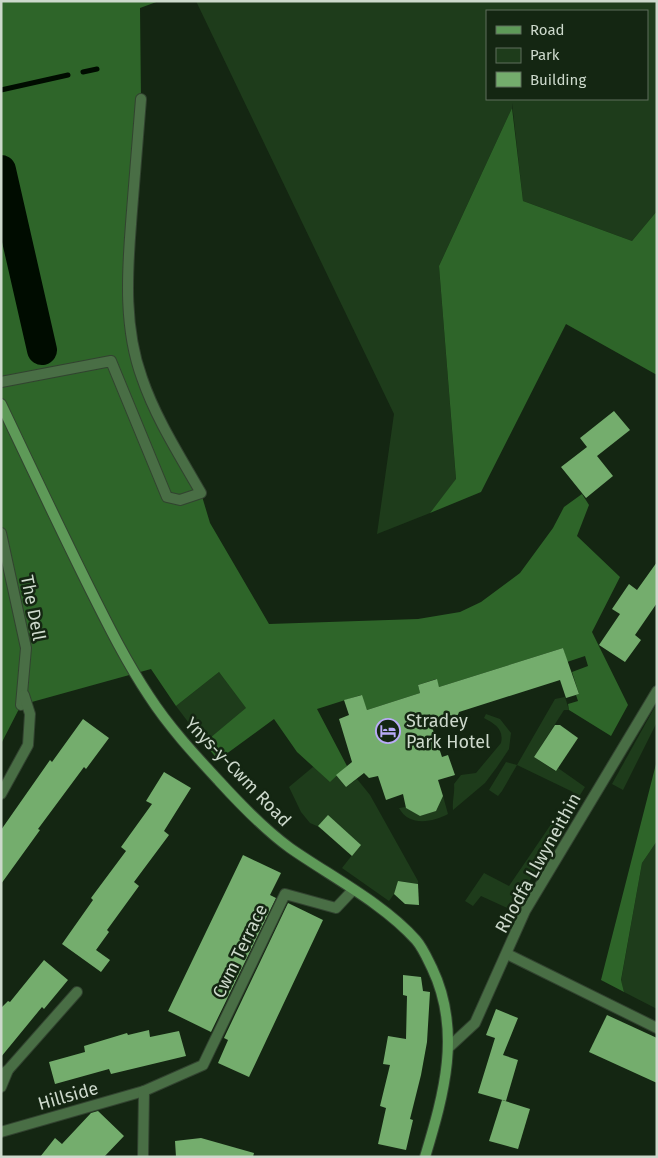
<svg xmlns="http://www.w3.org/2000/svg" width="658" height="1158" font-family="'Fira Sans',sans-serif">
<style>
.green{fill:#1e3c1b;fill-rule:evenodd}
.forest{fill:#2e6529}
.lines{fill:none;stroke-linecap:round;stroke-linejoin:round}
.stream{stroke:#000c00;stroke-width:5}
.river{stroke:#000c00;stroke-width:30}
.building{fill:#74ad6d}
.minor-casing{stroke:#324330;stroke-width:12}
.secondary-casing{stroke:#324330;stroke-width:12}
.minor{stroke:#496e45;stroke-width:10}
.secondary{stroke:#5e9a58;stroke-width:10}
.labels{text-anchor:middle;stroke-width:5;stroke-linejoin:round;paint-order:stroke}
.street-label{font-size:18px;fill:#cdd9cc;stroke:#142612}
.poi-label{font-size:18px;fill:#cdd9cc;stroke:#142612;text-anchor:start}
</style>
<rect width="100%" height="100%" fill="#142612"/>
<!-- green -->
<g class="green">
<path d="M 196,1 L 657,1 L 657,211 L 632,241 L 523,201 L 512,103 L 512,108 L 439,266 L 456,480 L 430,513 L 377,534 L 394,414 ZM 487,11 L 647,11 L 647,99 L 487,99 Z"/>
<path d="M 219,672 L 247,709 L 204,743 L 176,706 Z"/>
<path d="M 565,697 L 569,710 L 564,710 L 534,757 L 555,771 L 558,768 L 585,787 L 546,850 L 514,911 L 481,896 L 473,906 L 465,901 L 484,873 L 509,886 L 573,792 L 517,765 L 502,791 L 498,796 L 489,790 L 506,762 L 517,765 L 555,699 Z"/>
<path d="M 657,703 L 657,722 L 623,790 L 612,784 Z"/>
<path d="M 486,714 L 500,719 L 511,733 L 509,749 L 497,767 L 485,783 L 453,810 C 452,801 455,793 454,784 L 461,775 L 476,773 L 501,743 C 504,729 495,724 484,718 Z"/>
<path d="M 313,767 L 336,775 L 346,787 L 357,779 L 370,795 L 418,881 L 418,884 L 399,881 L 394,894 L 389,901 L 342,868 L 360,845 L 310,823 L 301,812 L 289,787 Z"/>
<path d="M 443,796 L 448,814 C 433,822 409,827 399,808 L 406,807 L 420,816 L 435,811 Z"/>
<path d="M 657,841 L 657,1009 L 624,992 L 621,981 L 642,863 Z"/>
</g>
<!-- forest -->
<g class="forest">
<path d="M 1,1 L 159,1 L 140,8 L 141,99 L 130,237 L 135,353 L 141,377 L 201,493 L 210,523 L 269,624 L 418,619 L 460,612 L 481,602 L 520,573 L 553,528 L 564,507 L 582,494 L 589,505 L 577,536 L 620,577 L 592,632 L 628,705 L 611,736 L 569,710 L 568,704 L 578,701 L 576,695 L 579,694 L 572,672 L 588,666 L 585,656 L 567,662 L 563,648 L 439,687 L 436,679 L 418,685 L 420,693 L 367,710 L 361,695 L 317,709 L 347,766 L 330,782 L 297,752 L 274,719 L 218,760 L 204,743 L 246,708 L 219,672 L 176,706 L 151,669 L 21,705 L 1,744 Z"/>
<path d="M 512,108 L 523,201 L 632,241 L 657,211 L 657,375 L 566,324 L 481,492 L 430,513 L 456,479 L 439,266 Z"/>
<path d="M 657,760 L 657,841 L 642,863 L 621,980 L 624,992 L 601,980 Z"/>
</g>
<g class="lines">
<!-- stream -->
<g class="stream">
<path d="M 83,72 L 97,69"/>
<path d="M 1,90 L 68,75"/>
</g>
<!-- river -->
<path class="river" d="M 1,170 L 42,350"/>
</g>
<!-- building -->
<g class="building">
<path d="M 614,411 L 630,430 L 597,456 L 613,476 L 586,498 L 561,467 L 587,447 L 580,438 Z"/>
<path d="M 657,562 L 657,603 L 635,635 L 641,640 L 625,662 L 599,645 L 620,614 L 612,609 L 629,584 L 637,590 Z"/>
<path d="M 563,648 L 579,694 L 566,698 L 560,680 L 459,712 L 456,720 L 449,714 L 430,721 L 442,757 L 448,755 L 455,775 L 438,780 L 443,796 L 436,811 L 420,816 L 406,808 L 403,794 L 386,800 L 378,776 L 369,778 L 364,773 L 346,787 L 336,775 L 352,762 L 339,719 L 349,715 L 344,700 L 362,695 L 367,710 L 420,693 L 418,685 L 437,679 L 439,687 Z"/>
<path d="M 83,719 L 109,738 L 86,769 L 84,767 L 38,829 L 40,830 L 1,884 L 1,830 L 50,760 L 52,762 Z"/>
<path d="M 555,725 L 560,725 L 578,738 L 556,771 L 534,757 Z"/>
<path d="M 164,772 L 191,788 L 164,831 L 169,835 L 134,882 L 139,886 L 107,930 L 109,932 L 96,950 L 110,960 L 101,972 L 62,944 L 93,900 L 91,898 L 126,851 L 121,847 L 152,804 L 146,801 Z"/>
<path d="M 328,815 L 361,845 L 352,856 L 318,826 Z"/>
<path d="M 243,855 L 281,873 L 270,895 L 276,898 L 211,1032 L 168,1011 Z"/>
<path d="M 398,881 L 418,884 L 419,905 L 405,904 L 394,894 Z"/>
<path d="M 288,903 L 323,920 L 249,1077 L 218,1063 L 228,1040 L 224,1038 Z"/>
<path d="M 44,960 L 68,980 L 44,1009 L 42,1007 L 1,1057 L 1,1008 L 8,1001 L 10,1002 Z"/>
<path d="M 403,975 L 421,977 L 423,991 L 430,992 L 427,1042 L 421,1075 L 410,1119 L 413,1120 L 406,1150 L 378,1144 L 386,1108 L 380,1106 L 390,1065 L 383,1064 L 388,1036 L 406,1039 L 407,996 L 403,995 Z"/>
<path d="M 496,1009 L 518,1018 L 503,1055 L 518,1060 L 506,1101 L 478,1093 L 495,1038 L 486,1035 Z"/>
<path d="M 607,1015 L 657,1038 L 657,1083 L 589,1052 Z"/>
<path d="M 149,1030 L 150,1037 L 179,1031 L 186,1056 L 111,1074 L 109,1069 L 55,1084 L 49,1062 L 85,1052 L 84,1046 L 127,1033 L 128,1035 Z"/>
<path d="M 502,1100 L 530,1109 L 518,1149 L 489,1141 Z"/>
<path d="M 98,1111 L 124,1136 L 104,1157 L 40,1157 L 55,1138 L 62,1144 L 91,1113 Z"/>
<path d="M 201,1138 L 254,1153 L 253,1157 L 176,1157 L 175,1141 Z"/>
</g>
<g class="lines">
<defs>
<g id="minor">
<path d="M 1,382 L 111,361 L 167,497 L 180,500 L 201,493 C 180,456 156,419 142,378 C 124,329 127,275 131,224 C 134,182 138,140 141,99"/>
<path d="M 1,533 L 26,648 L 21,705"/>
<path d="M 1,794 L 28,745 L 30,714 L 24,695"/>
<path d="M 507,954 L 657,1028"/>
<path d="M 448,1048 L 475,1023 L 525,911 L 657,691"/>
<path d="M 1,1075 L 8,1070 L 77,992"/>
<path d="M 1,1087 L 8,1070"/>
<path d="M 1,1132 L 144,1091 L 203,1065 L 285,894 L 336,908 L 353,890"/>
<path d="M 143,1157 L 144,1091"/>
</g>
<path id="secondary" d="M 1,404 C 31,467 60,529 91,591 C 109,627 127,663 149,696 C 169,727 195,755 219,781 C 240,804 265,830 290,848 C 330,876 383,903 416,940 C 423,948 428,960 432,968 C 462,1031 444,1094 425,1157"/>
</defs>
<!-- minor casing -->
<use href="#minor" class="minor-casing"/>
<!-- secondary casing -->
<use href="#secondary" class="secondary-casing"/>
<!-- minor -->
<use href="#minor" class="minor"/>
<!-- secondary -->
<use href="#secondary" class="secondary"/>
</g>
<!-- icons -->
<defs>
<symbol id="hotel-ring" viewBox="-11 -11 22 22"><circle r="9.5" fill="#142612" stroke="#b9abf7" stroke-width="1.5"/><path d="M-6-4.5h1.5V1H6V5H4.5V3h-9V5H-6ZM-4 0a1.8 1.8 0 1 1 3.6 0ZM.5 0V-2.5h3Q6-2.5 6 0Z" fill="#b9abf7"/></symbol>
</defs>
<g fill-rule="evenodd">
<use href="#hotel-ring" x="374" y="717" width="28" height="28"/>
</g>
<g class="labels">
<!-- street labels -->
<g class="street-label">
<text transform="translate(33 608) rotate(79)" y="6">The Dell</text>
<text transform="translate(238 772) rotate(46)" y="6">Ynys-y-Cwm Road</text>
<text transform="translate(538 863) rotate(-61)" y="6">Rhodfa Llwyneithin</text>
<text transform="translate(240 951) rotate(-64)" y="6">Cwm Terrace</text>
<text transform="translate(68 1096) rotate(-16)" y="6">Hillside</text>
</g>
<!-- poi labels -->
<g class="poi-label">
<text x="406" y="727">Stradey<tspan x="406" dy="21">Park Hotel</tspan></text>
</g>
</g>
<!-- border -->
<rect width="658" height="1158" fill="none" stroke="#cdd9cc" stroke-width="5"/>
<!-- legend -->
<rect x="486" y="10" width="162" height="90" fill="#142612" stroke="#5e6e5c"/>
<rect x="496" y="26" width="25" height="8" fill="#5e9a58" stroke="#5e6e5c"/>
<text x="530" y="35" font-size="15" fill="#cdd9cc">Road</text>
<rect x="496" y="48" width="25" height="15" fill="#1e3c1b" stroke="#5e6e5c"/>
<text x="530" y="60" font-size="15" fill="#cdd9cc">Park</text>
<rect x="496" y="72" width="25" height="15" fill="#74ad6d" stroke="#5e6e5c"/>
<text x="530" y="85" font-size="15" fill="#cdd9cc">Building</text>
</svg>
